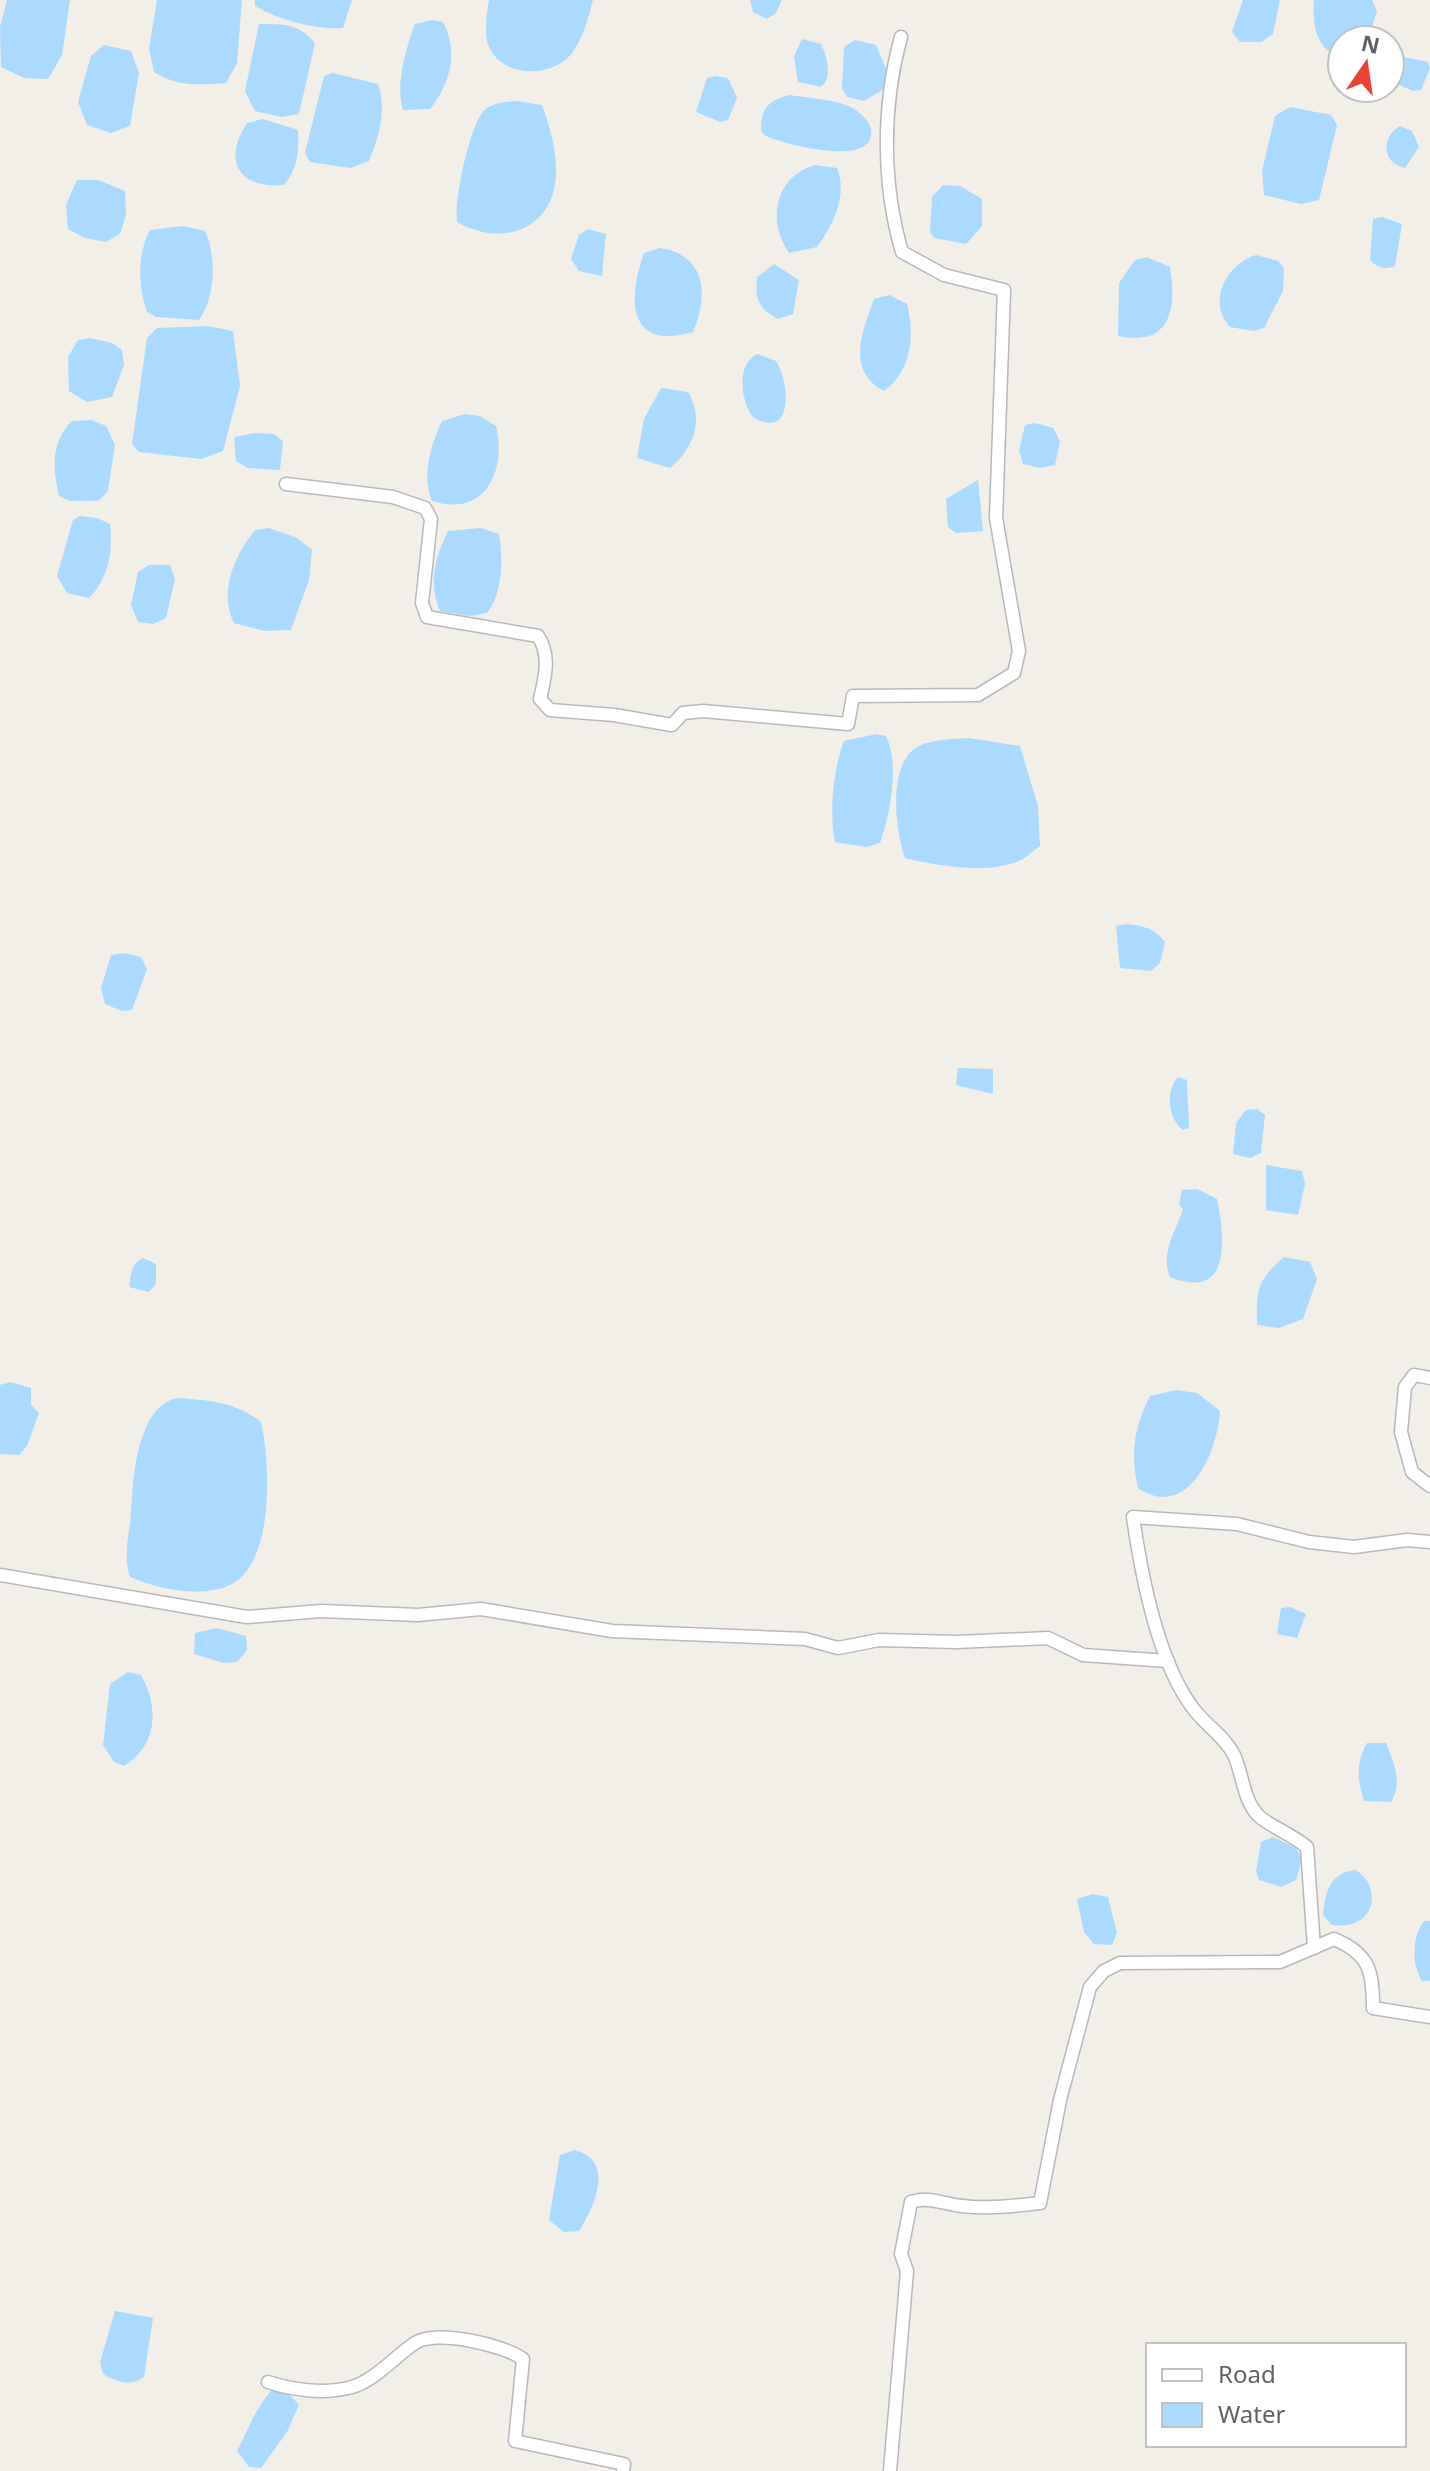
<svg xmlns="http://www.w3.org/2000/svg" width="1430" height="2471" font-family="'Noto Sans',sans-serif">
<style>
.water{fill:#aadaff}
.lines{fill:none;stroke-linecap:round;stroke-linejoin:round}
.minor-casing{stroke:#b5b8bc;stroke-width:15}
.minor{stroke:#fff;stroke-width:12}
</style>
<rect width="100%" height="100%" fill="#f1efe8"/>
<!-- water -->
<g class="water">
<path d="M 7,0 L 70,0 L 62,55 L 48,79 L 24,78 L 1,67 L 0,27 Z"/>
<path d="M 157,0 L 242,0 L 237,63 L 226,83 C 200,85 177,87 154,72 L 149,49 Z"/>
<path d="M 255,0 L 352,0 L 343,28 C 315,30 280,20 255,6 Z"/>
<path d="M 489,0 L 593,0 C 588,18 584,37 572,53 C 553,79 499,78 488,44 C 484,33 487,12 489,0 Z"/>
<path d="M 750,0 L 782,0 L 776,13 L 767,19 L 753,12 Z"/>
<path d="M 1243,0 L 1280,0 L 1273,34 L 1262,42 L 1240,42 L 1232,32 Z"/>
<path d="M 1314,0 L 1372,0 L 1377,11 L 1368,40 L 1342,40 L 1342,60 C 1316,48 1312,27 1314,0 Z"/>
<path d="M 432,20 L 443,22 C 459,52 450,84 430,109 L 403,110 C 395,84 406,49 415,24 Z"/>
<path d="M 259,24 C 282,24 299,23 315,43 L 299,114 L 282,117 L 255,111 L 245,91 Z"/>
<path d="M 802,39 L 821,44 C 827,57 833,77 821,87 L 798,82 L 794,56 Z"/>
<path d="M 855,40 L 876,45 L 888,74 L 884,89 L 864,101 L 847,97 L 842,88 L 844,47 Z"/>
<path d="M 104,45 L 131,51 L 139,73 L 130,126 L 111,133 L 87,125 L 78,102 L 91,56 Z"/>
<path d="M 1390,54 L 1428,62 L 1430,68 L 1421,90 L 1413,91 L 1397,84 L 1390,67 Z"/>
<path d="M 333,73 L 378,84 C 387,110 379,136 369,161 L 351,168 L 310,162 L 305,153 L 324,76 Z"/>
<path d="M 715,76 L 728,78 L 737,98 L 728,120 L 720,122 L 696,112 L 707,78 Z"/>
<path d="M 789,95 C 808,98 833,99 851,107 C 859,111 870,121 871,130 C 876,169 784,144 766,136 L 761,131 C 760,110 768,100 789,95 Z"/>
<path d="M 517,101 L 542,105 C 549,124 555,145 556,166 C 559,226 506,250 457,222 C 454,199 469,131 482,113 C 490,103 505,102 517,101 Z"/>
<path d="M 1290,107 L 1331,115 L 1337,125 L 1319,200 L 1301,204 L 1264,195 L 1262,171 L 1275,116 Z"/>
<path d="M 263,119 L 298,130 C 299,151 298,168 284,185 C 239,189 222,161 247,123 Z"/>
<path d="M 1400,126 L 1412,131 L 1419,147 L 1405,168 C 1381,163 1381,137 1400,126 Z"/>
<path d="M 815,165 L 837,168 C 848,195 833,225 817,247 L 789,253 C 767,221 774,177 815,165 Z"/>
<path d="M 77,180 L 98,180 L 125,191 L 126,215 L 120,234 L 106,242 L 85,238 L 68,229 L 66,205 Z"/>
<path d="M 943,185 L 960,186 L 982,199 L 982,226 L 966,244 L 934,238 L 930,232 L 932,197 Z"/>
<path d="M 1382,217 L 1402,224 L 1395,266 C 1385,270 1377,268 1370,260 L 1373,219 Z"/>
<path d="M 183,226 L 205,231 C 217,257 215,298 199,320 L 156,317 L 147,312 C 138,287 137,254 150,230 Z"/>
<path d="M 588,229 L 606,234 L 602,276 L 579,271 L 571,259 L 579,235 Z"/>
<path d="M 660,248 C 706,255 709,295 693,332 C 628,351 627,300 644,253 Z"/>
<path d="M 1256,255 L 1278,261 L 1284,268 L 1283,291 L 1264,328 L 1254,331 L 1230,327 C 1206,301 1227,264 1256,255 Z"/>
<path d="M 1147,257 L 1170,267 C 1177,310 1170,347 1118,336 L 1119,283 L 1135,260 Z"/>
<path d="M 774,264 L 799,280 L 793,314 L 778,319 C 758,308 755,300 757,277 Z"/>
<path d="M 889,295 L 907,304 C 915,334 912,371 884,391 C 846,370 862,333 874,299 Z"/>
<path d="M 208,326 L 233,331 L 240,386 L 223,451 L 201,459 L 139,452 L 132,444 L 147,338 L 157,328 Z"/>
<path d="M 90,338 L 112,343 L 122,350 L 124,365 L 112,397 L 87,402 L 69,391 L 68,357 L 78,340 Z"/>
<path d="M 757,354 L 776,361 C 789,381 795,440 754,418 C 741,403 735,365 757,354 Z"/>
<path d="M 661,388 L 688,392 C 705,420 693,449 670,468 L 637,458 L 644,419 Z"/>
<path d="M 465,414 L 480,416 L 496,426 C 507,472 484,518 432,501 C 421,476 431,444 442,421 Z"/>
<path d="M 91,420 L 106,426 L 115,445 L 108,491 L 98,501 L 70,501 L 59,496 C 53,468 50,443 72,421 Z"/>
<path d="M 1035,423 L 1053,428 L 1060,441 L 1055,465 L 1039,468 L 1023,464 L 1019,451 L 1025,425 Z"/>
<path d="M 255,433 L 274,434 L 283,441 L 280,470 L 248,468 L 236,461 L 234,437 Z"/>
<path d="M 978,480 L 983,531 L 956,533 L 948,527 L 946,499 Z"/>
<path d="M 80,516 L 97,518 L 110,524 C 113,552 109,577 89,598 L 67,593 L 57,576 L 73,520 Z"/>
<path d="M 269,528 L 297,538 L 312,550 L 309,580 L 291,630 L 265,631 L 234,623 C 218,592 235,555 255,530 Z"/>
<path d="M 481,528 L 499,534 C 503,558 503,593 487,613 L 470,616 L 440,611 C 428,581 435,558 448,531 Z"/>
<path d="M 149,565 L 170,565 L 175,579 L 166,618 L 153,624 L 138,622 L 131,605 L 138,572 Z"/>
<path d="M 877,734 L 886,736 C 900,764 890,814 880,843 L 866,847 L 835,842 C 829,811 833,770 844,741 Z"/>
<path d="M 969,738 L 1020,746 L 1038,806 L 1040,846 C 1034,850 1026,858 1019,861 C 987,874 937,866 905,858 C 896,831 889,778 909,754 C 921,738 951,740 969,738 Z"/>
<path d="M 1127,924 C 1144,926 1154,928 1165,942 L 1160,963 L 1151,971 L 1120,968 L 1116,926 Z"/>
<path d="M 125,953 L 141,957 L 147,969 L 132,1010 L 122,1011 L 105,1004 L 101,988 L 111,955 Z"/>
<path d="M 958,1068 L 993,1069 L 993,1094 L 956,1085 Z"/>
<path d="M 1178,1077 L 1187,1080 L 1189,1128 L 1183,1130 C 1168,1119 1165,1091 1178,1077 Z"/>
<path d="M 1257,1109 L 1265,1115 L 1261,1153 L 1250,1158 L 1233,1154 L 1236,1123 L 1246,1110 Z"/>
<path d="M 1266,1165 L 1302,1171 L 1305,1184 L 1298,1215 L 1266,1210 Z"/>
<path d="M 1197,1189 L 1217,1199 C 1225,1237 1232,1302 1170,1277 C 1160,1252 1176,1232 1183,1209 L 1179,1204 L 1182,1190 Z"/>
<path d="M 1284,1257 L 1310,1262 L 1317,1279 L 1303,1319 L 1279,1328 L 1257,1325 C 1256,1290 1257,1280 1284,1257 Z"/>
<path d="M 143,1258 L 156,1264 L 156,1284 L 149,1292 L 129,1287 C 131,1275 131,1263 143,1258 Z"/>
<path d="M 10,1382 L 31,1388 L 31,1405 L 39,1413 L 27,1446 L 19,1455 L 0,1454 L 0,1385 Z"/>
<path d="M 1176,1390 L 1197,1393 L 1220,1411 C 1218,1451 1188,1522 1138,1488 C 1130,1454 1134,1427 1150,1396 Z"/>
<path d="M 177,1398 C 208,1400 236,1402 261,1422 C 270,1461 275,1561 232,1584 C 203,1599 158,1589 130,1577 C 123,1556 129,1536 131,1514 C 133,1481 136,1407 177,1398 Z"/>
<path d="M 1290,1607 L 1306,1614 L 1297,1638 L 1277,1634 L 1281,1608 Z"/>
<path d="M 217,1628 L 246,1636 L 247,1650 L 237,1662 L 224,1663 L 194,1654 L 195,1633 Z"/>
<path d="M 128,1672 L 141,1675 C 159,1707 158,1745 124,1766 L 114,1762 L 103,1745 L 110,1684 Z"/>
<path d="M 1367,1743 L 1386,1743 C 1394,1764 1403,1782 1391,1802 L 1364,1801 C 1357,1780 1356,1762 1367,1743 Z"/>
<path d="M 1273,1837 L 1296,1848 L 1302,1859 L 1296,1880 L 1281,1887 L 1259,1880 L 1256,1871 L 1261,1842 Z"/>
<path d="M 1355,1870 C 1382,1884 1378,1931 1332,1925 L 1323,1915 C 1325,1892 1330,1873 1355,1870 Z"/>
<path d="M 1093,1894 L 1108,1897 L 1117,1933 L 1112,1945 L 1094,1944 L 1084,1932 L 1077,1899 Z"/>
<path d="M 1424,1921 L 1430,1921 L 1430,1981 L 1422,1981 C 1411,1963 1412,1938 1424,1921 Z"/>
<path d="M 575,2150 C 615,2161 595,2205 579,2231 L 564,2232 L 549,2220 L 560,2155 Z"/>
<path d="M 115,2311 L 153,2318 L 144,2377 C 130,2387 117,2382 103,2374 L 100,2362 Z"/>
<path d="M 273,2389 L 290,2395 L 299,2405 L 287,2432 L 261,2468 L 249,2467 L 237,2451 C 249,2428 255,2408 273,2389 Z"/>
</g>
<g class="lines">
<defs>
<g id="minor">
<path d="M 286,484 L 393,497 L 425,508 L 431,519 L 422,603 L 427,617 L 538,636 C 551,656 545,677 540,699 L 550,710 L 614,715 L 672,725 L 683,713 L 703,711 L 848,724 L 853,696 L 978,695 L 1014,673 L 1019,651 L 996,518 L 1004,290 L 944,275 L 902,252 C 882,184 882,106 901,37"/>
<path d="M 1430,1378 L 1414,1375 L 1405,1387 L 1401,1432 L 1412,1472 L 1430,1486"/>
<path d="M 0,1575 L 247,1617 L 321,1611 L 418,1615 L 481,1609 L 612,1631 L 805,1639 L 838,1648 L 879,1640 L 956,1642 L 1048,1638 L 1083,1655 L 1168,1661"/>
<path d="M 1314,1948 L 1307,1847 C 1293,1835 1270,1826 1260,1817 C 1243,1802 1243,1774 1234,1755 C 1224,1735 1202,1723 1190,1704 C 1157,1657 1141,1573 1133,1517 L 1237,1524 L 1309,1542 L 1354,1547 L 1407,1540 L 1430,1542"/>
<path d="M 268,2382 C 292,2390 323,2394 348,2388 C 373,2383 395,2356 415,2343 C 436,2329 504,2345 523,2359 L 515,2441 L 624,2464 L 623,2471"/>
<path d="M 890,2471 L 907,2271 L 901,2254 L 911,2202 C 928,2196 944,2204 962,2206 C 988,2209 1014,2206 1040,2203 L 1060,2100 L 1090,1987 L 1104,1971 L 1120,1963 L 1280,1962 L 1334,1939 C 1370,1954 1373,1972 1373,2008 L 1430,2017"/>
</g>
</defs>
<!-- minor casing -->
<use href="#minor" class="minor-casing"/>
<!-- minor -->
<use href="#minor" class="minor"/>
</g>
<!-- legend -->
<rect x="1146" y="2343" width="260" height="104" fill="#ffffff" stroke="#bfc1c3" stroke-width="2"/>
<rect x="1162" y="2369" width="40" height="12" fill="#ffffff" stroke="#bfc1c3" stroke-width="2"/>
<text x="1218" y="2383" font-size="24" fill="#5f6368">Road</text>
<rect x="1162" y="2403" width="40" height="24" fill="#aadaff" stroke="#bfc1c3" stroke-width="2"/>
<text x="1218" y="2423" font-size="24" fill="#5f6368">Water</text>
<!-- north arrow -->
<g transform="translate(1366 64) rotate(13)"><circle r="38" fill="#ffffff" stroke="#bfc1c3" stroke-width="2"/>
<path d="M0-6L14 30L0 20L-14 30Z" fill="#ea4335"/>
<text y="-12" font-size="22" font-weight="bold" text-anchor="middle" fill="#5f6368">N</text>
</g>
</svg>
